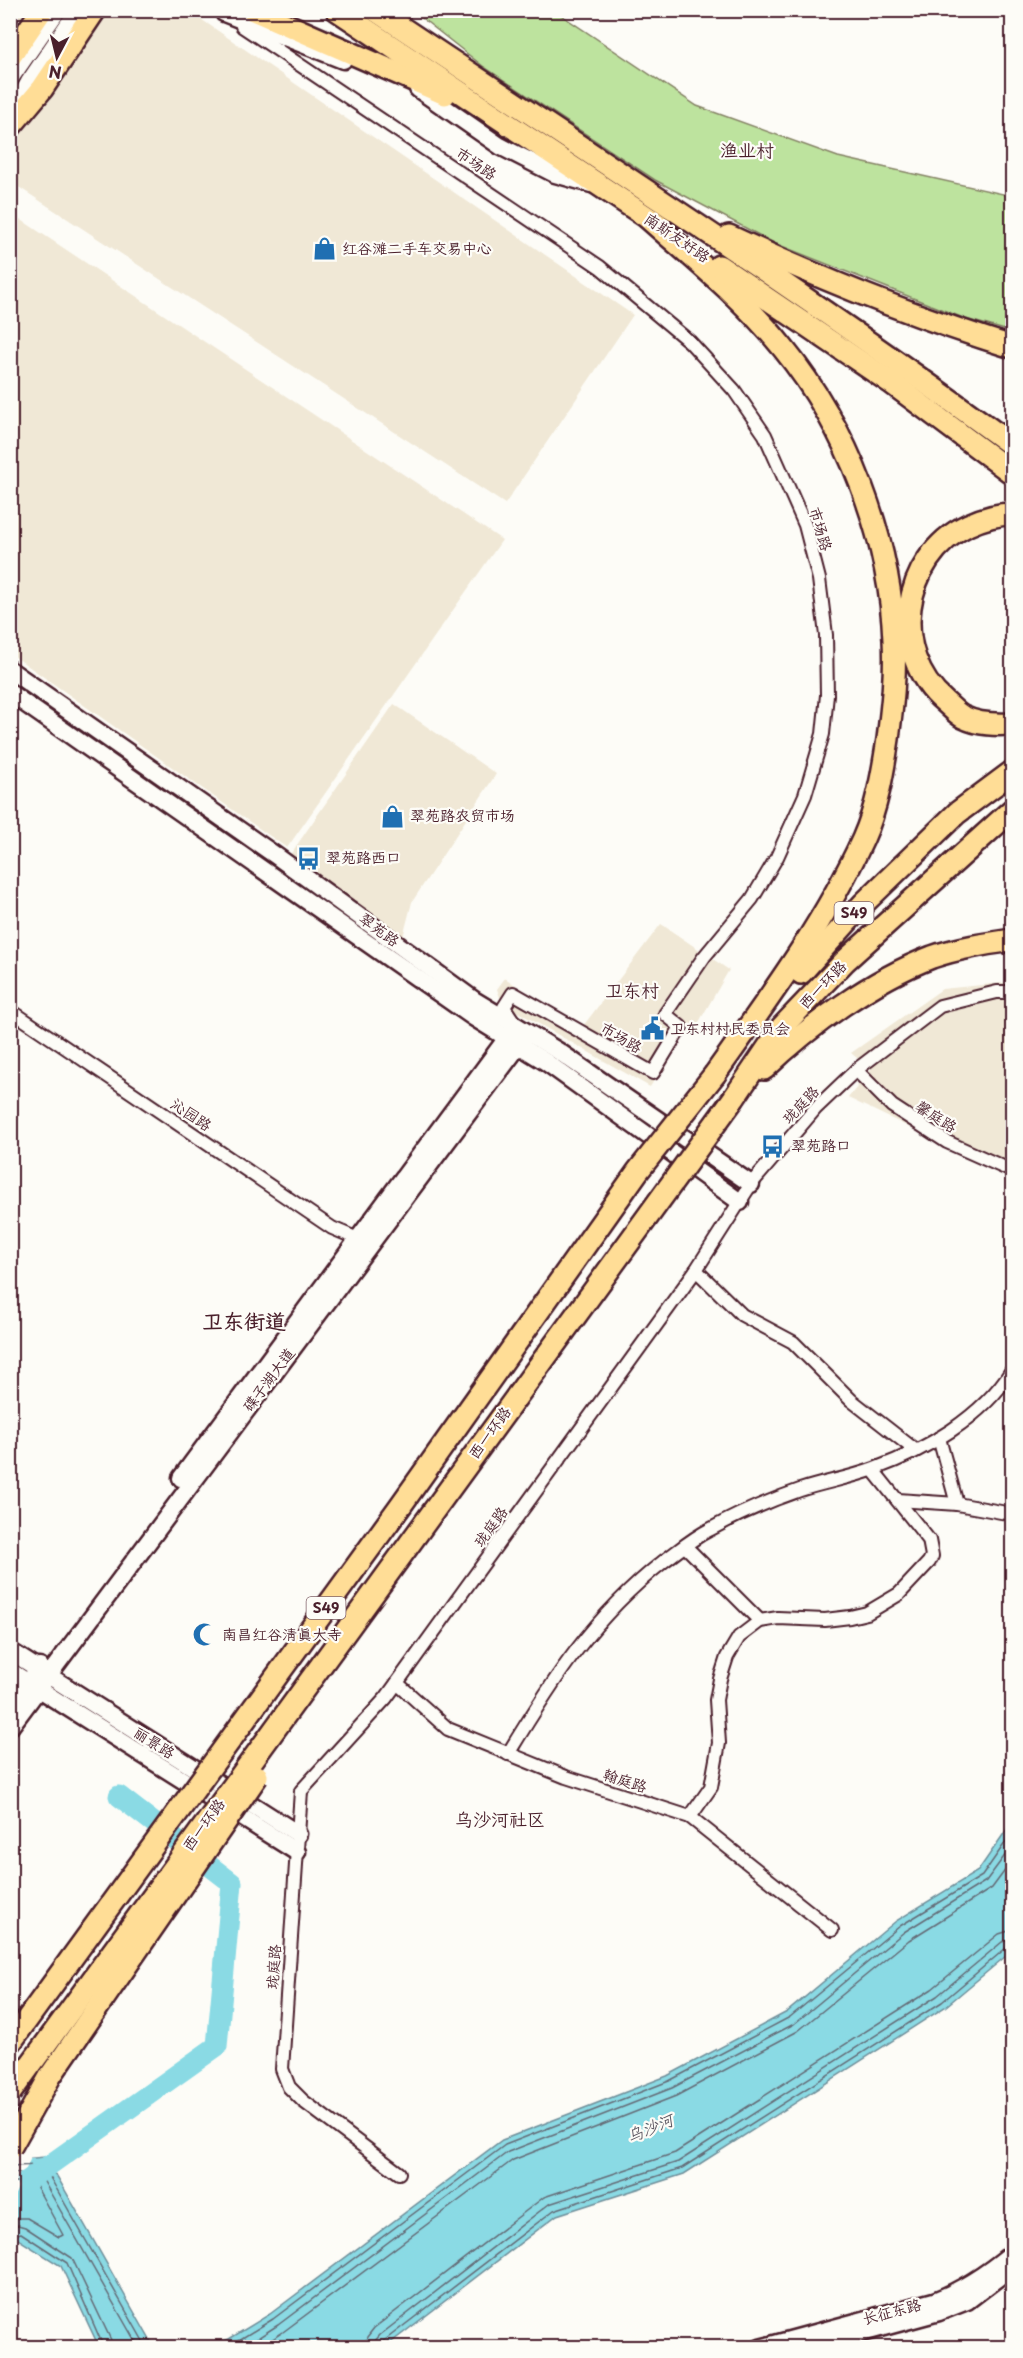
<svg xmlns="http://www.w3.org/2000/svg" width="1023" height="2358" font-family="'Playpen Sans','LXGW WenKai TC',sans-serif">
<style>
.built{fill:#f0e8d6}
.green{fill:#bde39e;stroke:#848164;stroke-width:1.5}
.water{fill:#8adae4;stroke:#708f9a;stroke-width:1.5}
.pier{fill:#fdfcf7}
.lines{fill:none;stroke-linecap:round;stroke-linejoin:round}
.shore{stroke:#646a75;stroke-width:1.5}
.river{stroke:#8adae4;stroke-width:21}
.street-casing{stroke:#4a1f2b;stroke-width:16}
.secondary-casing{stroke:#4a1f2b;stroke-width:21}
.highway-casing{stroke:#4a1f2b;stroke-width:26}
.street{stroke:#fdfcf7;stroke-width:12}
.secondary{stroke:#fdfcf7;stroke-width:16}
.highway{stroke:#ffdd96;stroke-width:21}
.highway-bridge-casing{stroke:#4a1f2b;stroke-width:26;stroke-linecap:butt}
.highway-bridge{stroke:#ffdd96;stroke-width:21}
.labels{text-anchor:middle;stroke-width:4.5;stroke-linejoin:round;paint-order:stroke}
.shield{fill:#fdfcf7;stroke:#806168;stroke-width:1.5}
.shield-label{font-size:14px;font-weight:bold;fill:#4a1f2b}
.street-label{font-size:15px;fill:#4a1f2b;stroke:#fdfcf7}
.poi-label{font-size:15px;fill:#4a1f2b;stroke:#fdfcf7;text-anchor:start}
.water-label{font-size:16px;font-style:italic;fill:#5d5762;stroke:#fdfcf7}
.quarter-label{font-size:18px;fill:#4a1f2b;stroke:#fdfcf7}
.district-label{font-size:21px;font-weight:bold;fill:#4a1f2b;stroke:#fdfcf7}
</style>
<rect width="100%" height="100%" fill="#fdfcf7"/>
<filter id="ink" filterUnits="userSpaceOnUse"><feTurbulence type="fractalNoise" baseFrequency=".0167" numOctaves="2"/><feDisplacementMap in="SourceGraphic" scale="12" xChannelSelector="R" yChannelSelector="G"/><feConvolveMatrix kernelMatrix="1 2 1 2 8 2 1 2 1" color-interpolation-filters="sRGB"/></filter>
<g filter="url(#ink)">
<!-- built -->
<g class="built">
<path d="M 10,11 L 189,11 L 633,315 L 505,504 L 11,182 Z"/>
<path d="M 11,213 L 502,540 L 287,848 L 11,654 Z"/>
<path d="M 394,704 L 496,774 L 412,902 L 403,937 L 290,855 Z"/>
<path d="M 661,924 L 729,970 L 695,1029 L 689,1025 L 650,1087 L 502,1003 L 497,989 L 505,978 L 580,1030 Z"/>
<path d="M 1012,982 L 1012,1173 L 938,1141 L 848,1098 L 871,1070 L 851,1053 L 942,989 Z"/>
</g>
<!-- green -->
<path class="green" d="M 413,11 L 555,11 L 697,106 L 838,157 L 1012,196 L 1012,332 L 966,319 L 774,243 L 655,180 L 484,67 Z"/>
<!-- water -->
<g class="water">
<path d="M 1012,1822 L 1012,1951 L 945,2007 L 684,2174 L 557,2215 L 385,2347 L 211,2347 L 229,2339 L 270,2314 L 502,2140 L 667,2076 L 787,2012 L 896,1921 L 978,1871 Z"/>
<path d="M 45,2157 L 58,2178 L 154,2347 L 99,2347 L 61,2266 L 18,2239 L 11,2243 L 11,2160 Z"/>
</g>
<!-- pier -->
<path class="pier" d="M 32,2155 L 11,2204 L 10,2157 Z"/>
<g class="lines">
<!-- shore -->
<g class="shore">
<path d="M 10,2166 L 43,2165 L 147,2348"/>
<path d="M 10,2173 L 39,2173 L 139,2348"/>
<path d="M 10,2182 L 34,2182 L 63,2235 L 59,2237 L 27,2218 L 10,2218"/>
<path d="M 10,2227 L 18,2225 L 25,2227 L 72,2258 L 111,2340 L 112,2348"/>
<path d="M 10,2236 L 21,2233 L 67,2263 L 104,2348"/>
<path d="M 226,2348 L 273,2319 L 505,2145 L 669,2081 L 790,2017 L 900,1926 L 982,1876 L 1012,1833"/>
<path d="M 242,2348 L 278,2325 L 508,2152 L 672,2088 L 794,2024 L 904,1932 L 986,1881 L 1012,1846"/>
<path d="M 259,2348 L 283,2332 L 513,2160 L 676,2096 L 798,2031 L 909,1940 L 992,1888 L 1012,1861"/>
<path d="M 365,2348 L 367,2337 L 374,2328 L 544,2197 L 675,2153 L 932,1989 L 999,1934 L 1012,1930"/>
<path d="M 374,2348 L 375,2341 L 380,2335 L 549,2204 L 678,2162 L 937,1996 L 1002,1942 L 1012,1939"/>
<path d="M 382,2348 L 385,2340 L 554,2210 L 682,2168 L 942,2002 L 1006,1948 L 1012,1947"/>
</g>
<!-- river -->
<path class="river" d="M 27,2181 L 217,2046 L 232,1883 L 119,1796"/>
<defs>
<g id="street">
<path d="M 242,26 L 600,267 L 690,342 L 734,390 L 765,435 L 805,525 L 819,579 L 826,635 L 827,695 L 823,734 L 805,795 L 777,857 L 752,899 L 704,957 L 665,1014 L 681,1027 L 653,1073 L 513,993 L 504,1007 L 514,1022"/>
<path d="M 10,1010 L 332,1228 L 358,1239"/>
<path d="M 856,1070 L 892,1106 L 947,1142 L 1012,1171"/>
<path d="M 696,1270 L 742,1315 L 793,1342 L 851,1400 L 915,1450"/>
<path d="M 939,1438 L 957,1504"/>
<path d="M 898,1500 L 957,1504 L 1012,1514"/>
<path d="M 685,1546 L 760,1621"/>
<path d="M 397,1683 L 448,1729 L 566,1777 L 690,1817 L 832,1930"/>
<path d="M 508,1754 C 554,1678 593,1617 664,1561 C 678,1551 693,1538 709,1530 C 738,1514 768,1501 800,1490 C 824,1482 850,1478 874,1469 C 926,1450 982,1418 1012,1370"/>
<path d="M 690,1817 L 711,1787 L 719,1743 L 716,1700 L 720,1679 L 727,1657 L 739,1637 L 760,1621 L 778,1618 L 825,1620 L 850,1617 L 867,1613 L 899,1594 L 929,1562 L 932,1556 L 929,1540 L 873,1470"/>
<path d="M 399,2173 L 303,2101 L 289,2087 L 282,2069 L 301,1791 L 386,1698 L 696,1270 L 751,1184 L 815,1109 L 856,1070 L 940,1006 L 997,992 L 1012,992"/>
</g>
<g id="secondary">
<path d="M 224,13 L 343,60"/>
<path d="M 10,79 L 58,10"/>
<path d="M 418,89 L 500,146 L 555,174 L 591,184"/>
<path d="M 10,117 L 29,82 L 78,10"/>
<path d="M 10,670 L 275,855 L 474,1000 L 558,1051 L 751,1184"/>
<path d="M 10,693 L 473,1017 L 546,1062 L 740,1202"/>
<path d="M 181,1478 L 512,1031"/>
<path d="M 10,1651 L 298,1834"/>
<path d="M 10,1671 L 297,1852"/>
<path d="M 10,1706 L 40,1667"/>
<path d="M 10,1727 L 525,1037"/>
<path d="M 760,2348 L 934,2301 C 963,2290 988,2273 1012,2253"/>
<path d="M 806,2348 L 939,2312 L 967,2301 L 1012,2267"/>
</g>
<g id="highway">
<path d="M 253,10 L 445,94"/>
<path d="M 337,10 L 659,225"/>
<path d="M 375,10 C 589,153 805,293 1012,445"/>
<path d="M 10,57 L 42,10"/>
<path d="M 10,127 L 42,89 L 95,10"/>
<path d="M 648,218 C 695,260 744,299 783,348 C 848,428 890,538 894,640 C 896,673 892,707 888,739 C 883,772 877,808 863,839 C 824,924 769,998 715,1074"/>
<path d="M 729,236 C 821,279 915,317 1012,347"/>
<path d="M 719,266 L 893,384 L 1012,473"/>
<path d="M 1012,514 C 998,514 981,519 968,525 C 901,557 888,654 945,702 C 951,707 957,714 963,717 C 979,725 996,725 1012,724"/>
<path d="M 801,973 L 864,903 L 957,813 L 1012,772"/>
<path d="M 764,1069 C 810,1025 872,980 932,957 C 958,948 985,944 1012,940"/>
<path d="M 734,1098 L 782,1027 L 845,961 L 1012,810"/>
</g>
</defs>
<!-- street casing -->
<use href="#street" class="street-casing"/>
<!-- secondary casing -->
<use href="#secondary" class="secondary-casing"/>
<!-- highway casing -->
<use href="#highway" class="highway-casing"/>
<!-- street -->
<use href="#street" class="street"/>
<!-- secondary -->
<use href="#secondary" class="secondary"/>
<!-- highway -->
<use href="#highway" class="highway"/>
<defs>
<g id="highway-bridge">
<path d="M 10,2043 L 401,1505 L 638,1171 L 715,1074"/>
<path d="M 10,2093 L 734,1098"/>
<path d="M 10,2148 L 51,2075 L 257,1776"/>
</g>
</defs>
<!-- highway-bridge casing -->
<use href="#highway-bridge" class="highway-bridge-casing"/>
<!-- highway-bridge -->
<use href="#highway-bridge" class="highway-bridge"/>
</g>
</g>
<!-- icons -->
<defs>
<symbol id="shop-bare" viewBox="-9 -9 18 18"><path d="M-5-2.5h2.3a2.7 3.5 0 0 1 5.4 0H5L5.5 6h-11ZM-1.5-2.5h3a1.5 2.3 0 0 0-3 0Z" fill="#1f6fb2" stroke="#fdfcf7" stroke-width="2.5" paint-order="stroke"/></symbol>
<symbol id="bus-bare" viewBox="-9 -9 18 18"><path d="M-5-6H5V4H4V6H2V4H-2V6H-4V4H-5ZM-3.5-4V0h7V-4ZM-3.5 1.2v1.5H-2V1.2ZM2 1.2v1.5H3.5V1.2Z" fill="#1f6fb2" stroke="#fdfcf7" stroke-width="2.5" paint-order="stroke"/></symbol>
<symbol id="civic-bare" viewBox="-9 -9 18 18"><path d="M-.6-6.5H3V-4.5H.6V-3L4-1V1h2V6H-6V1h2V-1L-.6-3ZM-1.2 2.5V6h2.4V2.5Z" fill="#1f6fb2" stroke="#fdfcf7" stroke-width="2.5" paint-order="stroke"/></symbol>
<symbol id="mosque-bare" viewBox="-9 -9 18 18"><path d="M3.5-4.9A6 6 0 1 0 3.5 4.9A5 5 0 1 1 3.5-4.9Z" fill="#1f6fb2" stroke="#fdfcf7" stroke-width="2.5" paint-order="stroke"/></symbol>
</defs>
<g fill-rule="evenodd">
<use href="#shop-bare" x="308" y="232" width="33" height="33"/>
<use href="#shop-bare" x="376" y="800" width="33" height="33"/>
<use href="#bus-bare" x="292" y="842" width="33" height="33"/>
<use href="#civic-bare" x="636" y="1012" width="33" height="33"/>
<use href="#bus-bare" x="756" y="1130" width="33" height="33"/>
<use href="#mosque-bare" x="188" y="1618" width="33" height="33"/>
</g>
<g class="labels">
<!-- shield labels -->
<g class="shield">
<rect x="834.5" y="902" width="39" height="22" rx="4.5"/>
<rect x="306.5" y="1597" width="39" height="22" rx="4.5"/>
</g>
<g class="shield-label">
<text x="854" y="918">S49</text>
<text x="326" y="1613">S49</text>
</g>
<!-- street labels -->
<g class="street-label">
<text transform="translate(476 164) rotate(34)" y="5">市场路</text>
<text transform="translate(677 238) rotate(34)" y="5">南斯友好路</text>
<text transform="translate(820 529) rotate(73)" y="5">市场路</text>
<text transform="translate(379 930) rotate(36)" y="5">翠苑路</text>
<text transform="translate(823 985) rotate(-46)" y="5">西一环路</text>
<text transform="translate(621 1038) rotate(30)" y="5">市场路</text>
<text transform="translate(801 1105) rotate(-47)" y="5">珑庭路</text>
<text transform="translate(191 1115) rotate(34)" y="5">沁园路</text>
<text transform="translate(936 1117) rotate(32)" y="5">馨庭路</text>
<text transform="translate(269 1380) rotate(-53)" y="5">碟子湖大道</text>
<text transform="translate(490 1433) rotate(-54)" y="5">西一环路</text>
<text transform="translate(491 1527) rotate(-54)" y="5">珑庭路</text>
<text transform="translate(154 1743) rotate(32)" y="5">丽景路</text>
<text transform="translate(625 1781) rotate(18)" y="5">翰庭路</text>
<text transform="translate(204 1825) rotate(-54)" y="5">西一环路</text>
<text transform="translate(274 1967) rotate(-86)" y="5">珑庭路</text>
<text transform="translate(892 2312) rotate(-15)" y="5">长征东路</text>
</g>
<!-- poi labels -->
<g class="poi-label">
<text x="342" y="254">红谷滩二手车交易中心</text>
<text x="410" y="821">翠苑路农贸市场</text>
<text x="326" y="863">翠苑路西口</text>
<text x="670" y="1034">卫东村村民委员会</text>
<text x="791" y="1151">翠苑路口</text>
<text x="222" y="1640">南昌红谷清真大寺</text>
</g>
<!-- water labels -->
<g class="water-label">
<text transform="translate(650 2128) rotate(-22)" y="6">乌沙河</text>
</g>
<!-- quarter labels -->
<g class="quarter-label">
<text x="747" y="157">渔业村</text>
<text x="632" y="997">卫东村</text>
<text x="500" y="1826">乌沙河社区</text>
</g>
<!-- district labels -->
<g class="district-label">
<text x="244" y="1329">卫东街道</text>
</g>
</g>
<!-- margin -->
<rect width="1023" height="2358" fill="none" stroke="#fdfcf7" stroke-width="36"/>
<rect x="18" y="18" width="987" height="2322" fill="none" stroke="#4a1f2b" stroke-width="2" filter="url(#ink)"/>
<!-- north arrow -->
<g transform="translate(57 57) rotate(187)" stroke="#fdfcf7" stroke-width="4.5" paint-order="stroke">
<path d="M0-4.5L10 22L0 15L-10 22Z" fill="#4a1f2b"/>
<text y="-9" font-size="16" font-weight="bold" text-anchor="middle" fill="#4a1f2b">N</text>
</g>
</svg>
